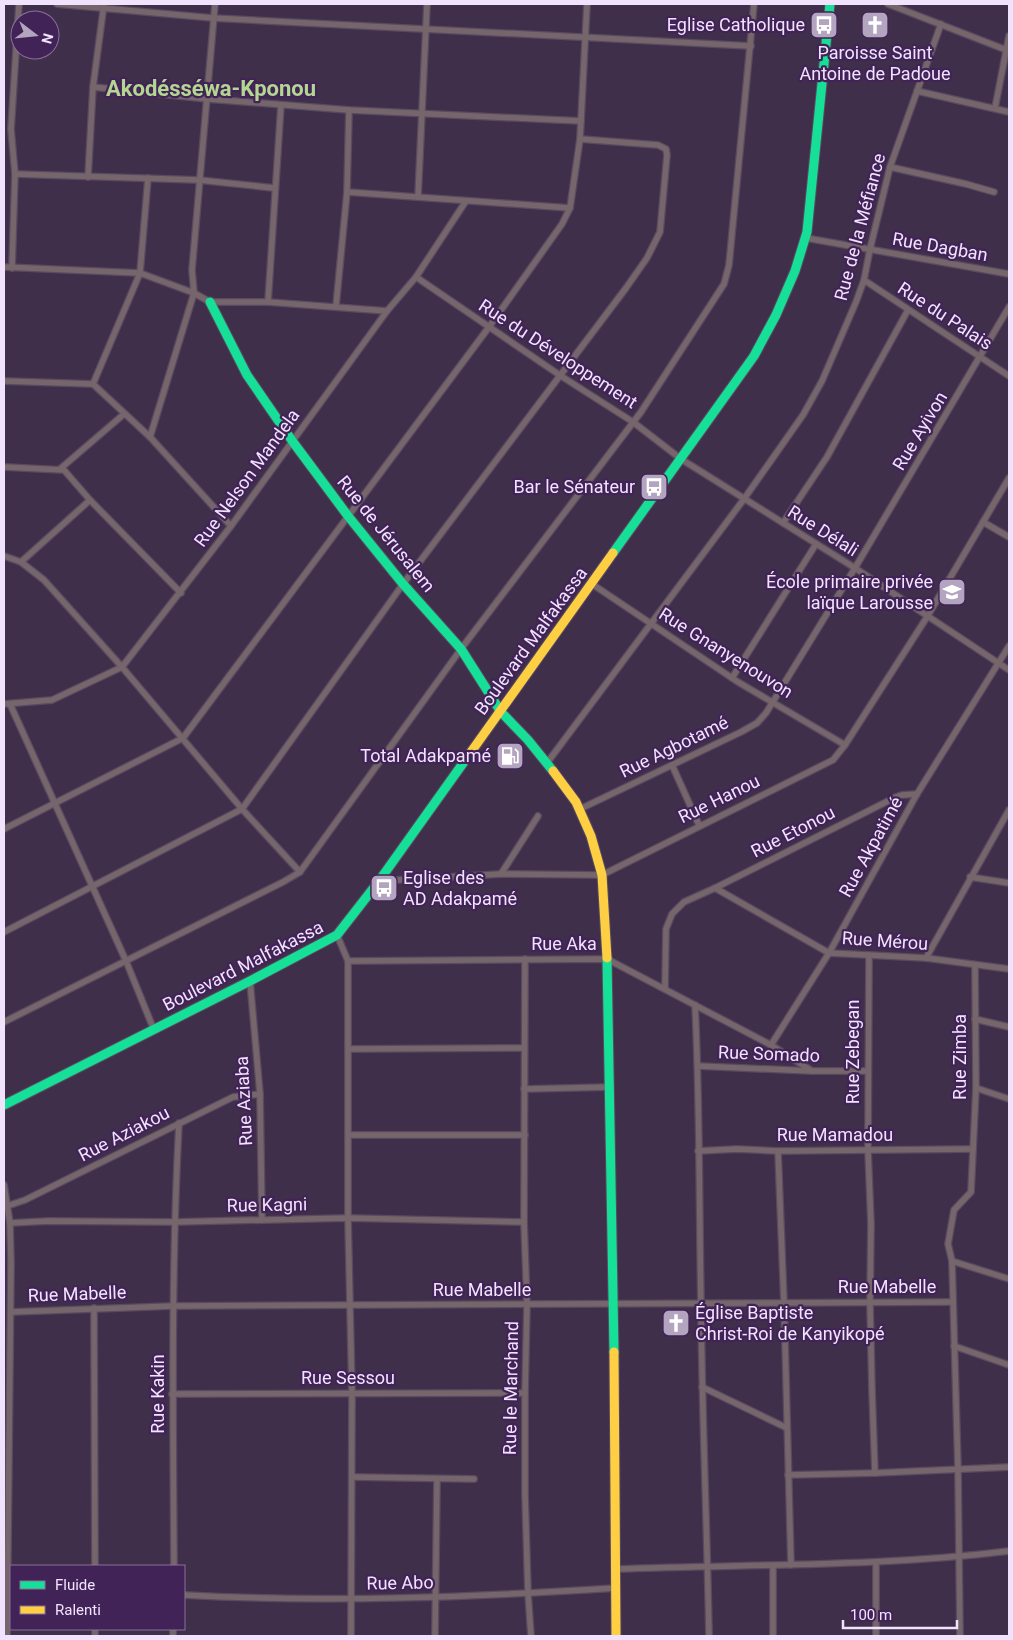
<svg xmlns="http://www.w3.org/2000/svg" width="1013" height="1640" font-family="Roboto,sans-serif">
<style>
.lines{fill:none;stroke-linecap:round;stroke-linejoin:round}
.street-casing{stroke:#584b61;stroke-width:8}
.fast-casing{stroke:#584b61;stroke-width:11}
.slow-casing{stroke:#584b61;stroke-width:11}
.street{stroke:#76656b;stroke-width:5.5}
.fast{stroke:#16e098;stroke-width:9}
.slow{stroke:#ffcf43;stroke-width:9}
.labels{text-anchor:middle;stroke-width:4.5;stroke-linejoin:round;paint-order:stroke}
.poi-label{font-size:18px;fill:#f1e3fd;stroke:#422357;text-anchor:end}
.street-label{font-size:18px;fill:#f1e3fd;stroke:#422357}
.district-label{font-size:22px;font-weight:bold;fill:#b3d690;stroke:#422357}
</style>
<rect width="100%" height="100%" fill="#402f4b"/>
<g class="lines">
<defs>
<g id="street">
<path d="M 57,4 L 213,18 L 751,46"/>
<path d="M 888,4 L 1009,51"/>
<path d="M 93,87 L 208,99 L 349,110 L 581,121"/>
<path d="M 917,91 L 1009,112"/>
<path d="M 995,108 L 1009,36"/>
<path d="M 890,167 L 966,184 L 994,192"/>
<path d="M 15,174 L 199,180 L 274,188"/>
<path d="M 88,177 L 93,87 L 104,4"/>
<path d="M 347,192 L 570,208"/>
<path d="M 418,197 L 427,4"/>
<path d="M 806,238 L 1009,274"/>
<path d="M 4,267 L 140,273 L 194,293 L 210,302 L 268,302 L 387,311"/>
<path d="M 12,268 L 15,174 L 11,129 L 19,4"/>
<path d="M 416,277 L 561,376 L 633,422 L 681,459 L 855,568 L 1009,670"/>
<path d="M 864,280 L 1009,376"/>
<path d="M 268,302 L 281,105"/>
<path d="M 336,306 L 347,192 L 349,110"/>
<path d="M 4,381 L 93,384 L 150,437 L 231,526"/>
<path d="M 93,384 L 140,273 L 148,178"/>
<path d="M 150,437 L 194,293 L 192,270 L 215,4"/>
<path d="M 4,467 L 64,470 L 90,500 L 181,593"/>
<path d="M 60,469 L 124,414"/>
<path d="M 983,522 L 1009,537"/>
<path d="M 783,523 L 827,457 L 908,310"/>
<path d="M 4,556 L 21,562 L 44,580 L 122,667 L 242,809 L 300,872"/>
<path d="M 21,562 L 90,500"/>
<path d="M 592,584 L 738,682 L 845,745"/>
<path d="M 732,678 L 816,544"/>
<path d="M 4,704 L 52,700 L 122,667 L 231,526 L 387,311 L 416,277 L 466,201"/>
<path d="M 10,704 L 126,961 L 154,1030"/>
<path d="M 547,763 L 744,499 L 803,415 L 822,381 L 856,302 L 864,280 L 870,249 L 890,167 L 941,24"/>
<path d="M 672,765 L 699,825"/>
<path d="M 580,809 L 741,732 L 757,723 L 766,713 L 855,568 L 1009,307"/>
<path d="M 4,829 L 183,738 L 489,327 L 562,224 L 570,208 L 580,139 L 587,4"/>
<path d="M 501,874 L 538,816"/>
<path d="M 970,877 L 1009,883"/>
<path d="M 379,881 L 501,874 L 602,875 L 833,760 L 845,745 L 927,617 L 1009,478"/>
<path d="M 715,888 L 829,953 L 926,958 L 1009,969"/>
<path d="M 4,932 L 242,809 L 403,584 L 626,288 L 647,258 L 660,232 L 667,155 L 666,149 L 658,145 L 580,139"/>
<path d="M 337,935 L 348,961 L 348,1218 L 352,1394 L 351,1636"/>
<path d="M 869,955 L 868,1150 L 871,1224 L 870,1303 L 872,1390 L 875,1473"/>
<path d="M 926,958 L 1009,810"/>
<path d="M 525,959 L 524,1222 L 527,1305 L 525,1393 L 525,1494 L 528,1593 L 531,1636"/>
<path d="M 348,961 L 607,959 L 771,1045 L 812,1071"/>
<path d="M 250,981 L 260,1094 L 262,1220"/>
<path d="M 665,989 L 666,929 L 672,914 L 684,902 L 715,888 L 896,797 L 902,795 L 917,794"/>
<path d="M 695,1005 C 700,1104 699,1204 701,1304 C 702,1414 707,1525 709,1636"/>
<path d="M 975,1019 L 1009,1027"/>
<path d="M 4,1022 L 283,882 L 300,872 L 461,649 L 641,412 L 724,284 L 729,265 L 754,4"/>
<path d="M 771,1045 L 829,953 L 917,794 L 1009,646"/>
<path d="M 349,1049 L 523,1048"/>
<path d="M 698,1066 L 812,1071 L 868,1071"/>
<path d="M 976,1088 L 1009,1099"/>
<path d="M 524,1089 L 610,1087"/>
<path d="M 349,1135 L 525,1135"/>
<path d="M 698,1151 L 737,1149 L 778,1151 L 973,1149"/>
<path d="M 778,1151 L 784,1303 L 791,1565"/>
<path d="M 4,1185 L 10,1223 L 11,1263 L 7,1636"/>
<path d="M 4,1207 L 25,1200 L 233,1097 L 260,1094"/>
<path d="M 10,1223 L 48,1221 L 174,1222 L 348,1218 L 524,1222"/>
<path d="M 952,1261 L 1009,1279"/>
<path d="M 94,1308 L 95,1566"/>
<path d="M 11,1312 L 173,1306 L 953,1302"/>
<path d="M 954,1346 L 1009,1365"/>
<path d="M 702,1387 L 787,1428"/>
<path d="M 172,1394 L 525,1393"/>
<path d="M 788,1475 L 875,1473 L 1009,1467"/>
<path d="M 352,1477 L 474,1479"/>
<path d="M 174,1566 C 173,1418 171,1271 179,1123"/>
<path d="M 617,1569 C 748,1564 879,1567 1009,1551"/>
<path d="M 184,1595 C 328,1603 472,1597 616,1588"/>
<path d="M 95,1636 L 95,1629"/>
<path d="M 173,1636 L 173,1629"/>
<path d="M 435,1636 L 437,1479"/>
<path d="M 773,1636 L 773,1566"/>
<path d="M 876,1636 L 876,1563"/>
<path d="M 960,1636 L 958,1469 L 952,1261 L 948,1244 L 954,1210 L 971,1192 L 976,1088 L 975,965"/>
</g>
<g id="fast">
<path d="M 210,302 L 247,375 L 293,442 L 348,516 L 403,584 L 461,649 L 501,712 L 528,740 L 553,771"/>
<path d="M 613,553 L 754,356 L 776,315 L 795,271 L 807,232 L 830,4"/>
<path d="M 607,958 L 614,1352"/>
<path d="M 4,1105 L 250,981 L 337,935 L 379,881 L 471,752"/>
</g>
<g id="slow">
<path d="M 471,752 L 613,553"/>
<path d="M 553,771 L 576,802 L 591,836 L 602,875 L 607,958"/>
<path d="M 614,1352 L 616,1636"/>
</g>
</defs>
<!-- street casing -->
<use href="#street" class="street-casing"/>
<!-- fast casing -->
<use href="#fast" class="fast-casing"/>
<!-- slow casing -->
<use href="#slow" class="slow-casing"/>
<!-- street -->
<use href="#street" class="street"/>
<!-- fast -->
<use href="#fast" class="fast"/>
<!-- slow -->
<use href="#slow" class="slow"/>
</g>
<!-- icons -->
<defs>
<symbol id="bus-square" viewBox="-11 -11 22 22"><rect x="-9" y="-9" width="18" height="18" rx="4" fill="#b3a4bf" stroke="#422357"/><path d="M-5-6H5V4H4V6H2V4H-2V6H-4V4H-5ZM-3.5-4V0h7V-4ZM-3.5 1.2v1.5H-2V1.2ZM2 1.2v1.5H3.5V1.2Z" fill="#fff"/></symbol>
<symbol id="church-square" viewBox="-11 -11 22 22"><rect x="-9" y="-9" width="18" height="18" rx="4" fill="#b3a4bf" stroke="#422357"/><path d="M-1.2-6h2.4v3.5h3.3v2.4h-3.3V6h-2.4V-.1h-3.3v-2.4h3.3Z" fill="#fff"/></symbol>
<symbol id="school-square" viewBox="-11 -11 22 22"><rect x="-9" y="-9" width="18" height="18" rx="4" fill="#b3a4bf" stroke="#422357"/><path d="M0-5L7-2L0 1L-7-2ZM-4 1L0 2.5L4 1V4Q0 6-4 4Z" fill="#fff"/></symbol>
<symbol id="fuel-square" viewBox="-11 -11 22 22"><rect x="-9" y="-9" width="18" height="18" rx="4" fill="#b3a4bf" stroke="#422357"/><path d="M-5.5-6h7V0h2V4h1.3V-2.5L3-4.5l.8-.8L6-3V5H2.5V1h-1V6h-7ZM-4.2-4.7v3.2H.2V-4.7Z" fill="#fff"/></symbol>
</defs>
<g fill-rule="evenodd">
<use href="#bus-square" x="808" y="9" width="32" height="32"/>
<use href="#church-square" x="859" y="9" width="32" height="32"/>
<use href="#bus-square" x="638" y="471" width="32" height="32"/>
<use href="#school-square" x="936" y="576" width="32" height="32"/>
<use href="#fuel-square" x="494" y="740" width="32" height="32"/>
<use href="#bus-square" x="368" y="872" width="32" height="32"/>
<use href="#church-square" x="660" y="1307" width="32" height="32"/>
</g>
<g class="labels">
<!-- poi labels -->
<g class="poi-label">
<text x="805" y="31">Eglise Catholique</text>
<text x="875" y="59" text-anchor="middle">Paroisse Saint<tspan x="875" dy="21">Antoine de Padoue</tspan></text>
<text x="635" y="493">Bar le Sénateur</text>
<text x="933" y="588">École primaire privée<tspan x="933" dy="21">laïque Larousse</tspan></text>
<text x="491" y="762">Total Adakpamé</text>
<text x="403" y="884" text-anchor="start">Eglise des<tspan x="403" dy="21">AD Adakpamé</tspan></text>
<text x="695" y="1319" text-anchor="start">Église Baptiste<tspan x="695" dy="21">Christ-Roi de Kanyikopé</tspan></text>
</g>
<!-- street labels -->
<g class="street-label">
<text transform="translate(860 227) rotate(-75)" y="6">Rue de la Méfiance</text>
<text transform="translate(940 247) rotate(10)" y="6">Rue Dagban</text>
<text transform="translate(945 316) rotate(33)" y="6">Rue du Palais</text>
<text transform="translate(558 354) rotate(33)" y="6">Rue du Développement</text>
<text transform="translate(920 431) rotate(-59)" y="6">Rue Ayivon</text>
<text transform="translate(247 478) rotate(-54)" y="6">Rue Nelson Mandela</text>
<text transform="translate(823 531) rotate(32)" y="6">Rue Délali</text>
<text transform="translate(386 534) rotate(51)" y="6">Rue de Jérusalem</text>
<text transform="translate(531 641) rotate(-54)" y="6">Boulevard Malfakassa</text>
<text transform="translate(726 653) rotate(32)" y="6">Rue Gnanyenouvon</text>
<text transform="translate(674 747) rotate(-26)" y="6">Rue Agbotamé</text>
<text transform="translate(719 799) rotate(-26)" y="6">Rue Hanou</text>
<text transform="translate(793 832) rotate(-27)" y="6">Rue Etonou</text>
<text transform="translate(871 847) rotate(-61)" y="6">Rue Akpatimé</text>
<text transform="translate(885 941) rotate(4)" y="6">Rue Mérou</text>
<text x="564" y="950">Rue Aka</text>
<text transform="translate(243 966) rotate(-27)" y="6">Boulevard Malfakassa</text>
<text transform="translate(853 1052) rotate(-90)" y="6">Rue Zebegan</text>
<text transform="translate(769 1054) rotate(2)" y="6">Rue Somado</text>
<text transform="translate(960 1057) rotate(-90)" y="6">Rue Zimba</text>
<text transform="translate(244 1101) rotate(-93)" y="6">Rue Aziaba</text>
<text transform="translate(124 1134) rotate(-27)" y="6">Rue Aziakou</text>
<text x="835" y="1141">Rue Mamadou</text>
<text transform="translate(267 1205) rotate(-1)" y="6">Rue Kagni</text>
<text x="887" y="1293">Rue Mabelle</text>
<text x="482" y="1296">Rue Mabelle</text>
<text transform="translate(77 1294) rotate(-2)" y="6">Rue Mabelle</text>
<text x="348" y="1384">Rue Sessou</text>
<text transform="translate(511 1388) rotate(-89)" y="6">Rue le Marchand</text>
<text transform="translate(158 1394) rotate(-90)" y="6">Rue Kakin</text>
<text transform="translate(400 1583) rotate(-1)" y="6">Rue Abo</text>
</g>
<!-- district labels -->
<g class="district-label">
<text x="211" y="96">Akodésséwa-Kponou</text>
</g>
</g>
<!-- border -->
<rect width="1013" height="1640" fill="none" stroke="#f1e3fd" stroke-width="10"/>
<!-- legend -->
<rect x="10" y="1565" width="175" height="65" fill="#422357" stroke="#887099"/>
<rect x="20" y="1581" width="25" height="8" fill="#16e098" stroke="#887099"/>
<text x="55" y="1590" font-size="15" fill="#f1e3fd">Fluide</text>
<rect x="20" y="1606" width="25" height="8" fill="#ffcf43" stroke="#887099"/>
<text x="55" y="1615" font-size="15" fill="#f1e3fd">Ralenti</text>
<!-- north arrow -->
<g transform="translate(35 35) rotate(106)"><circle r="24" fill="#422357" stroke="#887099"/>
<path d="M0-4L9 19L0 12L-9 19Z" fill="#b3a4bf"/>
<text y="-8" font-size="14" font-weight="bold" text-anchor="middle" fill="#f1e3fd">N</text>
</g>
<!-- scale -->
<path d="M843 1620v8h114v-8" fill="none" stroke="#f1e3fd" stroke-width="2.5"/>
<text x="850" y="1620" font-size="15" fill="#f1e3fd" stroke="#422357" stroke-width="4" paint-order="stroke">100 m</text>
</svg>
